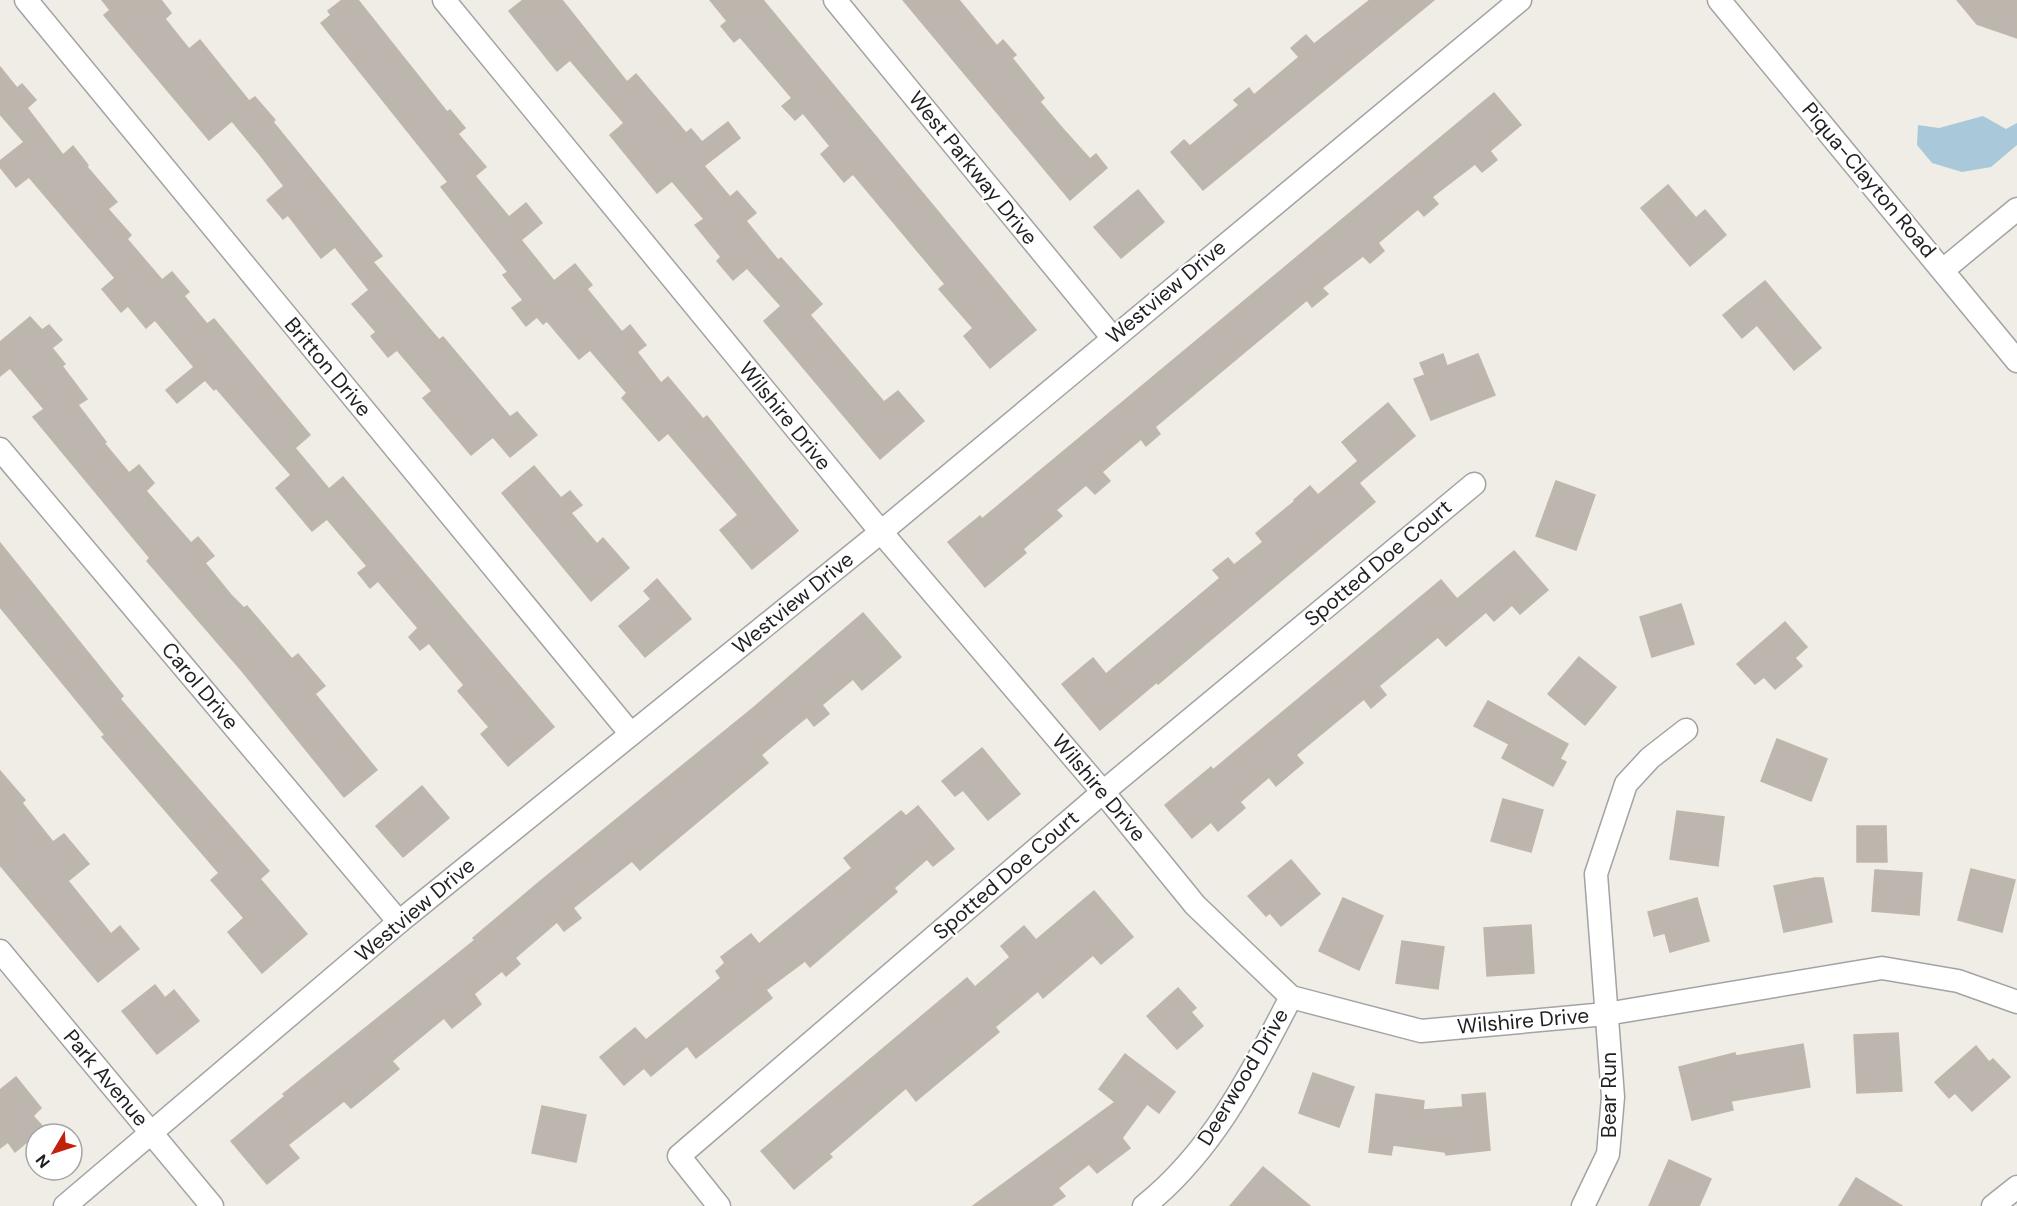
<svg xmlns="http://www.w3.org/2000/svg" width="2017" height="1206" font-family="'DM Sans',sans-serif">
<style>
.water{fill:#a9c9da}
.building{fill:#bcb6af;stroke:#c0b6a9;stroke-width:1.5}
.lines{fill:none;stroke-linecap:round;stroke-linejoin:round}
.minor-casing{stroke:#a3a3a3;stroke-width:25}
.minor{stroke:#fff;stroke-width:22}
.labels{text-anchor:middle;stroke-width:4.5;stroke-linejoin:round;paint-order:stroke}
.street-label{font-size:21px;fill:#1f1f1f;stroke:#fff}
</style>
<rect width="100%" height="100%" fill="#efede6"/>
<!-- water -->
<path class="water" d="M 1983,116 L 2006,129 L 2017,123 L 2017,145 L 1991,167 L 1962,172 L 1932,163 L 1917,145 L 1918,125 L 1939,128 Z"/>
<!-- building -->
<g class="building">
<path d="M 102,0 L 161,0 L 171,13 L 165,19 L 189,49 L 200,40 L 249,101 L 255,97 L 275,120 L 273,122 L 382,256 L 373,262 L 439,340 L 443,337 L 510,417 L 517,412 L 537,435 L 510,457 L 493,437 L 471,455 L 423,398 L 432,391 L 397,350 L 388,357 L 371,336 L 376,332 L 352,304 L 369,290 L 335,247 L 321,258 L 288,215 L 283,219 L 267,200 L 284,186 L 261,156 L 232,121 L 209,140 L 104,15 L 110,10 Z"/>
<path d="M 342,0 L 358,0 L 447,112 L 450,110 L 465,128 L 458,134 L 486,167 L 475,176 L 509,217 L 526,203 L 542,223 L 521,240 L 554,281 L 575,264 L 592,285 L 587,289 L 622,332 L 630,325 L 646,345 L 637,352 L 661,383 L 668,377 L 703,419 L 707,416 L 798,531 L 752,569 L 720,530 L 738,515 L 668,433 L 659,441 L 622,398 L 627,393 L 590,350 L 579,359 L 547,321 L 543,324 L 537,317 L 526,326 L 512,308 L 523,300 L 503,275 L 508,272 L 441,187 L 448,182 L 321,23 L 331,15 L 328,11 Z"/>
<path d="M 523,0 L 562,0 L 627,82 L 636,74 L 686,133 L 691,129 L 702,142 L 728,122 L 740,138 L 704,166 L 730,197 L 737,191 L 756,213 L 746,221 L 778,260 L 781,258 L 822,304 L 810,315 L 884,402 L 898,391 L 924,421 L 880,459 L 764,321 L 781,306 L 747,268 L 733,280 L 717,261 L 721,257 L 695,225 L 704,219 L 672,181 L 657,193 L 610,135 L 624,123 L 570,60 L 557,71 L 509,11 Z"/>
<path d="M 710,0 L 763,0 L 1036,330 L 990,368 L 964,336 L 973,328 L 939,289 L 945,284 L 853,174 L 844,182 L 821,154 L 830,146 L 803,113 L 795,120 L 782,106 L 792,98 L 740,37 L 734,42 L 721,26 L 727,21 Z"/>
<path d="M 903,0 L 959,0 L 997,46 L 1003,40 L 1016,55 L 1012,58 L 1044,98 L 1040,102 L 1063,129 L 1090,159 L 1096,154 L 1107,168 L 1070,200 Z"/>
<path d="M 1370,0 L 1434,0 L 1203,190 L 1171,152 L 1184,140 L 1190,146 L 1239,105 L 1234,100 L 1249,88 L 1254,95 L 1299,57 L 1291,48 L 1306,35 L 1314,44 Z"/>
<path d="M 1957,0 L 2017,0 L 2017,38 L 1977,24 Z"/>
<path d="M 0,67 L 17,88 L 22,84 L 36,100 L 27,108 L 63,155 L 73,146 L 88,165 L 87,167 L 117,202 L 108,209 L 131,235 L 127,239 L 162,280 L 172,272 L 189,292 L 184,296 L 207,324 L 214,319 L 310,435 L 295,448 L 329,489 L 343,477 L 554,727 L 508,766 L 481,734 L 489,727 L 458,691 L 464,685 L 429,643 L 420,650 L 409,637 L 418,628 L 378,581 L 370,588 L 358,573 L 367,566 L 327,519 L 312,531 L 276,488 L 291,475 L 216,388 L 214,390 L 205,380 L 177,403 L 166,390 L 194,367 L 155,320 L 146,328 L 128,306 L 121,312 L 102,289 L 115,278 L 29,177 L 16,187 L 0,167 L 0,161 L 24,142 L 0,114 Z"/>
<path d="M 1494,93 L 1521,125 L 1490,151 L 1497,160 L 1482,172 L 1475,164 L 1432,197 L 1438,204 L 1424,216 L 1418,209 L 1378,243 L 1384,251 L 1370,263 L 1363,256 L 1322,288 L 1328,294 L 1312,307 L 1307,300 L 1252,346 L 1155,427 L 1160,434 L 1146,446 L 1141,439 L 1102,472 L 1110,481 L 1095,494 L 1086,485 L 1056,510 L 1062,516 L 1023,549 L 1026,553 L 985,587 L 948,542 L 980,516 L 982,519 Z"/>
<path d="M 1668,185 L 1696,218 L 1705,210 L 1726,235 L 1690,266 L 1641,208 Z"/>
<path d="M 1138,190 L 1164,222 L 1121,258 L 1094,227 Z"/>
<path d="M 1765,281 L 1821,348 L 1794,370 L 1757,325 L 1742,338 L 1723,315 Z"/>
<path d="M 30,317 L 42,330 L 49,325 L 62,340 L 52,348 L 65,364 L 62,366 L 87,399 L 78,405 L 106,442 L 104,443 L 129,473 L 139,465 L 154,483 L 146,491 L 191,543 L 198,537 L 214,556 L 205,563 L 231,595 L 244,608 L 247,606 L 292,659 L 298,654 L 325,686 L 315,694 L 377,770 L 344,797 L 242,671 L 147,561 L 150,558 L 33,417 L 44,409 L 10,368 L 0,376 L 0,342 Z"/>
<path d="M 1443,354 L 1447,366 L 1478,354 L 1495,395 L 1431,420 L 1414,379 L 1425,375 L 1420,363 Z"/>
<path d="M 1388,403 L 1415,436 L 1359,483 L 1375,502 L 1158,684 L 1157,682 L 1100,730 L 1062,684 L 1093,658 L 1106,674 L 1220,578 L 1213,570 L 1228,558 L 1234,565 L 1263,542 L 1256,533 L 1295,501 L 1294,500 L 1310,486 L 1318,495 L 1358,461 L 1342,442 Z"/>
<path d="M 534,466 L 561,498 L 570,491 L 582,505 L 571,513 L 597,544 L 603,538 L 629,568 L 591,601 L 502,493 Z"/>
<path d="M 1556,481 L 1595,495 L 1576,550 L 1536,536 Z"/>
<path d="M 0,543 L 123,696 L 120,699 L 269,871 L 260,879 L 307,934 L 262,973 L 228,932 L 244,918 L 211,880 L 219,873 L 102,737 L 105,735 L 0,607 Z"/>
<path d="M 1514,551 L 1548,590 L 1520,614 L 1512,605 L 1494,621 L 1486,612 L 1446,646 L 1438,637 L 1379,686 L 1386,695 L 1371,708 L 1364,699 L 1296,755 L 1303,763 L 1276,786 L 1269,777 L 1240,802 L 1245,808 L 1218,831 L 1211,822 L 1192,838 L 1165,805 L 1211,767 L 1213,770 L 1441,580 L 1457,599 Z"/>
<path d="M 657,579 L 691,619 L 645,657 L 619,626 L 651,599 L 644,591 Z"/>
<path d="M 1681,604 L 1694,644 L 1652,657 L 1640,617 Z"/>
<path d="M 863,613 L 901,657 L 862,690 L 853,679 L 822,705 L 829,714 L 814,726 L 807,717 L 791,730 L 761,755 L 768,763 L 640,870 L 632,861 L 573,908 L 581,918 L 564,931 L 557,922 L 515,958 L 520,964 L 506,976 L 502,971 L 474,994 L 481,1004 L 452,1028 L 444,1018 L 392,1061 L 399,1069 L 360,1101 L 351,1108 L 344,1101 L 288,1145 L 299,1158 L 267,1184 L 231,1141 L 285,1096 L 283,1094 L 475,940 L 473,938 L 538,883 L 753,708 Z"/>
<path d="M 1785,622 L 1807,647 L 1795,658 L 1802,666 L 1775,689 L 1764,677 L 1755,684 L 1737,664 Z"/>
<path d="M 1579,657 L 1616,687 L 1585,725 L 1548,694 Z"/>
<path d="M 1488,701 L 1568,744 L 1560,759 L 1566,762 L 1553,786 L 1502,758 L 1509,744 L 1474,726 Z"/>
<path d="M 1777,739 L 1827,759 L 1811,801 L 1761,781 Z"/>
<path d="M 982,748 L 1020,794 L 988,820 L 963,790 L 955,796 L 942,781 Z"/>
<path d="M 0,771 L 25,800 L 22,803 L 53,842 L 64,834 L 89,864 L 68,881 L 111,934 L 120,926 L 139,949 L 98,982 L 0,865 Z"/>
<path d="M 422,786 L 449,818 L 403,857 L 376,826 Z"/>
<path d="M 1503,799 L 1543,810 L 1531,852 L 1491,841 Z"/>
<path d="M 918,806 L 954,849 L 933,866 L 927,859 L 894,888 L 897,892 L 810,967 L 805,961 L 766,990 L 772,998 L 696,1058 L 687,1046 L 651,1076 L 644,1068 L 624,1085 L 600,1057 L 635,1028 L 646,1040 L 721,978 L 716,971 L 725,963 L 721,957 L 751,934 L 759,944 L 852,868 L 844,858 L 901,811 L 906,816 Z"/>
<path d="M 1677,811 L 1724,817 L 1718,866 L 1670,859 Z"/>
<path d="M 1857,826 L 1886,826 L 1887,862 L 1857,862 Z"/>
<path d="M 1291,860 L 1320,894 L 1281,926 L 1270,913 L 1266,916 L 1248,896 Z"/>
<path d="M 1971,869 L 2015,880 L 2002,932 L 1958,920 Z"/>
<path d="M 1875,870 L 1922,873 L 1919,915 L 1872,911 Z"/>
<path d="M 1815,878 L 1823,878 L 1832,922 L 1784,932 L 1774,886 Z"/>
<path d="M 1094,891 L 1133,937 L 1101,964 L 1093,955 L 1043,998 L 1038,991 L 995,1027 L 999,1032 L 916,1101 L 906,1088 L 829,1154 L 832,1157 L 794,1189 L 761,1151 L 967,978 L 975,987 L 1010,957 L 1001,946 L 1024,926 L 1036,940 Z"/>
<path d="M 1343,898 L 1383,916 L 1359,970 L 1319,951 Z"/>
<path d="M 1697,898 L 1709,941 L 1670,952 L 1665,933 L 1654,936 L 1648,912 Z"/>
<path d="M 1531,925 L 1534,973 L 1487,976 L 1484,928 Z"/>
<path d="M 1402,941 L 1444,947 L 1438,989 L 1396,983 Z"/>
<path d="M 155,985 L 165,998 L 174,990 L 199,1021 L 157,1054 L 122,1011 Z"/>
<path d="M 1178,988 L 1196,1008 L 1191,1012 L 1203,1026 L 1177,1049 L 1147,1016 Z"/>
<path d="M 1898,1033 L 1902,1091 L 1857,1093 L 1854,1035 Z"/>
<path d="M 1803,1044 L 1810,1087 L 1731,1101 L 1733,1110 L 1692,1120 L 1679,1067 L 1735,1053 L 1736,1056 Z"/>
<path d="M 1976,1046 L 1989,1062 L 1993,1059 L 2010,1077 L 1972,1111 L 1955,1093 L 1949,1098 L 1935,1082 Z"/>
<path d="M 1125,1054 L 1175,1092 L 1159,1113 L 1147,1104 L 1122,1138 L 1130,1148 L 1097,1173 L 1089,1164 L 1058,1188 L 1065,1196 L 1051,1206 L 973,1206 L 1115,1102 L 1099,1089 Z"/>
<path d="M 1313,1073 L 1354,1087 L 1339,1127 L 1299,1113 Z"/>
<path d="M 16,1077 L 41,1108 L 33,1116 L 44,1128 L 15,1152 L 8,1142 L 0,1148 L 0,1090 Z"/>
<path d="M 1485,1093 L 1490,1150 L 1446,1155 L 1445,1152 L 1393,1145 L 1391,1155 L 1369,1152 L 1376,1094 L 1424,1101 L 1423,1110 L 1463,1107 L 1462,1095 Z"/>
<path d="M 542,1106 L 586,1115 L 576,1162 L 532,1153 Z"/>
<path d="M 1669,1160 L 1711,1179 L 1699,1206 L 1649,1206 Z"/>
<path d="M 1263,1167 L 1310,1206 L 1230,1206 Z"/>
<path d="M 1856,1178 L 1902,1206 L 1839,1206 Z"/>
</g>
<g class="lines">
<defs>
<g id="minor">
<path d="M 26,0 L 631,734"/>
<path d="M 444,0 L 881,532 L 1103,792 L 1195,905 L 1291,997 L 1421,1031 L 1606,1014 L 1882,968 L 1958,981 L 2017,1002"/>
<path d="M 835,0 L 1112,337"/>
<path d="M 1719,0 L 2017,361"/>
<path d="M 1943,270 L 2017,209"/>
<path d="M 0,449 L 399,922"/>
<path d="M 0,951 L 212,1206"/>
<path d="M 65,1206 L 399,922 L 881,532 L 1520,0"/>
<path d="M 719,1206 L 679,1156 L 1103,792 L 1474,484"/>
<path d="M 1144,1206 C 1213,1151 1251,1074 1291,997"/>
<path d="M 1583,1206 L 1608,1154 L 1613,1097 L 1596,874 L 1626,784 L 1650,758 L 1686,730"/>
<path d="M 1993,1206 L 2017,1187"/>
</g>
</defs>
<!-- minor casing -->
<use href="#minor" class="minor-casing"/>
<!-- minor -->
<use href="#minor" class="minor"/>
</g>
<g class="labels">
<!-- street labels -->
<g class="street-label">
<text transform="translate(973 168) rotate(51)" y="7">West Parkway Drive</text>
<text transform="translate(1869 180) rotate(50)" y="7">Piqua-Clayton Road</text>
<text transform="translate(1166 292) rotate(-40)" y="7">Westview Drive</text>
<text transform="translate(328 367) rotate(50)" y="7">Britton Drive</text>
<text transform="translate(785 416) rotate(51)" y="7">Wilshire Drive</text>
<text transform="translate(1378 563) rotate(-40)" y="7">Spotted Doe Court</text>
<text transform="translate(793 603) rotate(-39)" y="7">Westview Drive</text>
<text transform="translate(200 686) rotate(50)" y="7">Carol Drive</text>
<text transform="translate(1099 788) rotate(50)" y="7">Wilshire Drive</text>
<text transform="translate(1006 875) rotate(-41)" y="7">Spotted Doe Court</text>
<text transform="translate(415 910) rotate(-40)" y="7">Westview Drive</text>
<text transform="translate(1523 1021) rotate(-5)" y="7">Wilshire Drive</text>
<text transform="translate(1243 1077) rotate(-59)" y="7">Deerwood Drive</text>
<text transform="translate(106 1078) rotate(50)" y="7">Park Avenue</text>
<text transform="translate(1609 1095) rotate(-90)" y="7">Bear Run</text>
</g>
</g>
<!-- north arrow -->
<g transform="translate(54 1152) rotate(231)"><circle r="28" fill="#ffffff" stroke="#a5a5a5" stroke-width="1.5"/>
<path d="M0-4.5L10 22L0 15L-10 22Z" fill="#c2210c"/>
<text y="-9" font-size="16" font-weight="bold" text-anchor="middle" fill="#1f1f1f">N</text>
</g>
</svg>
